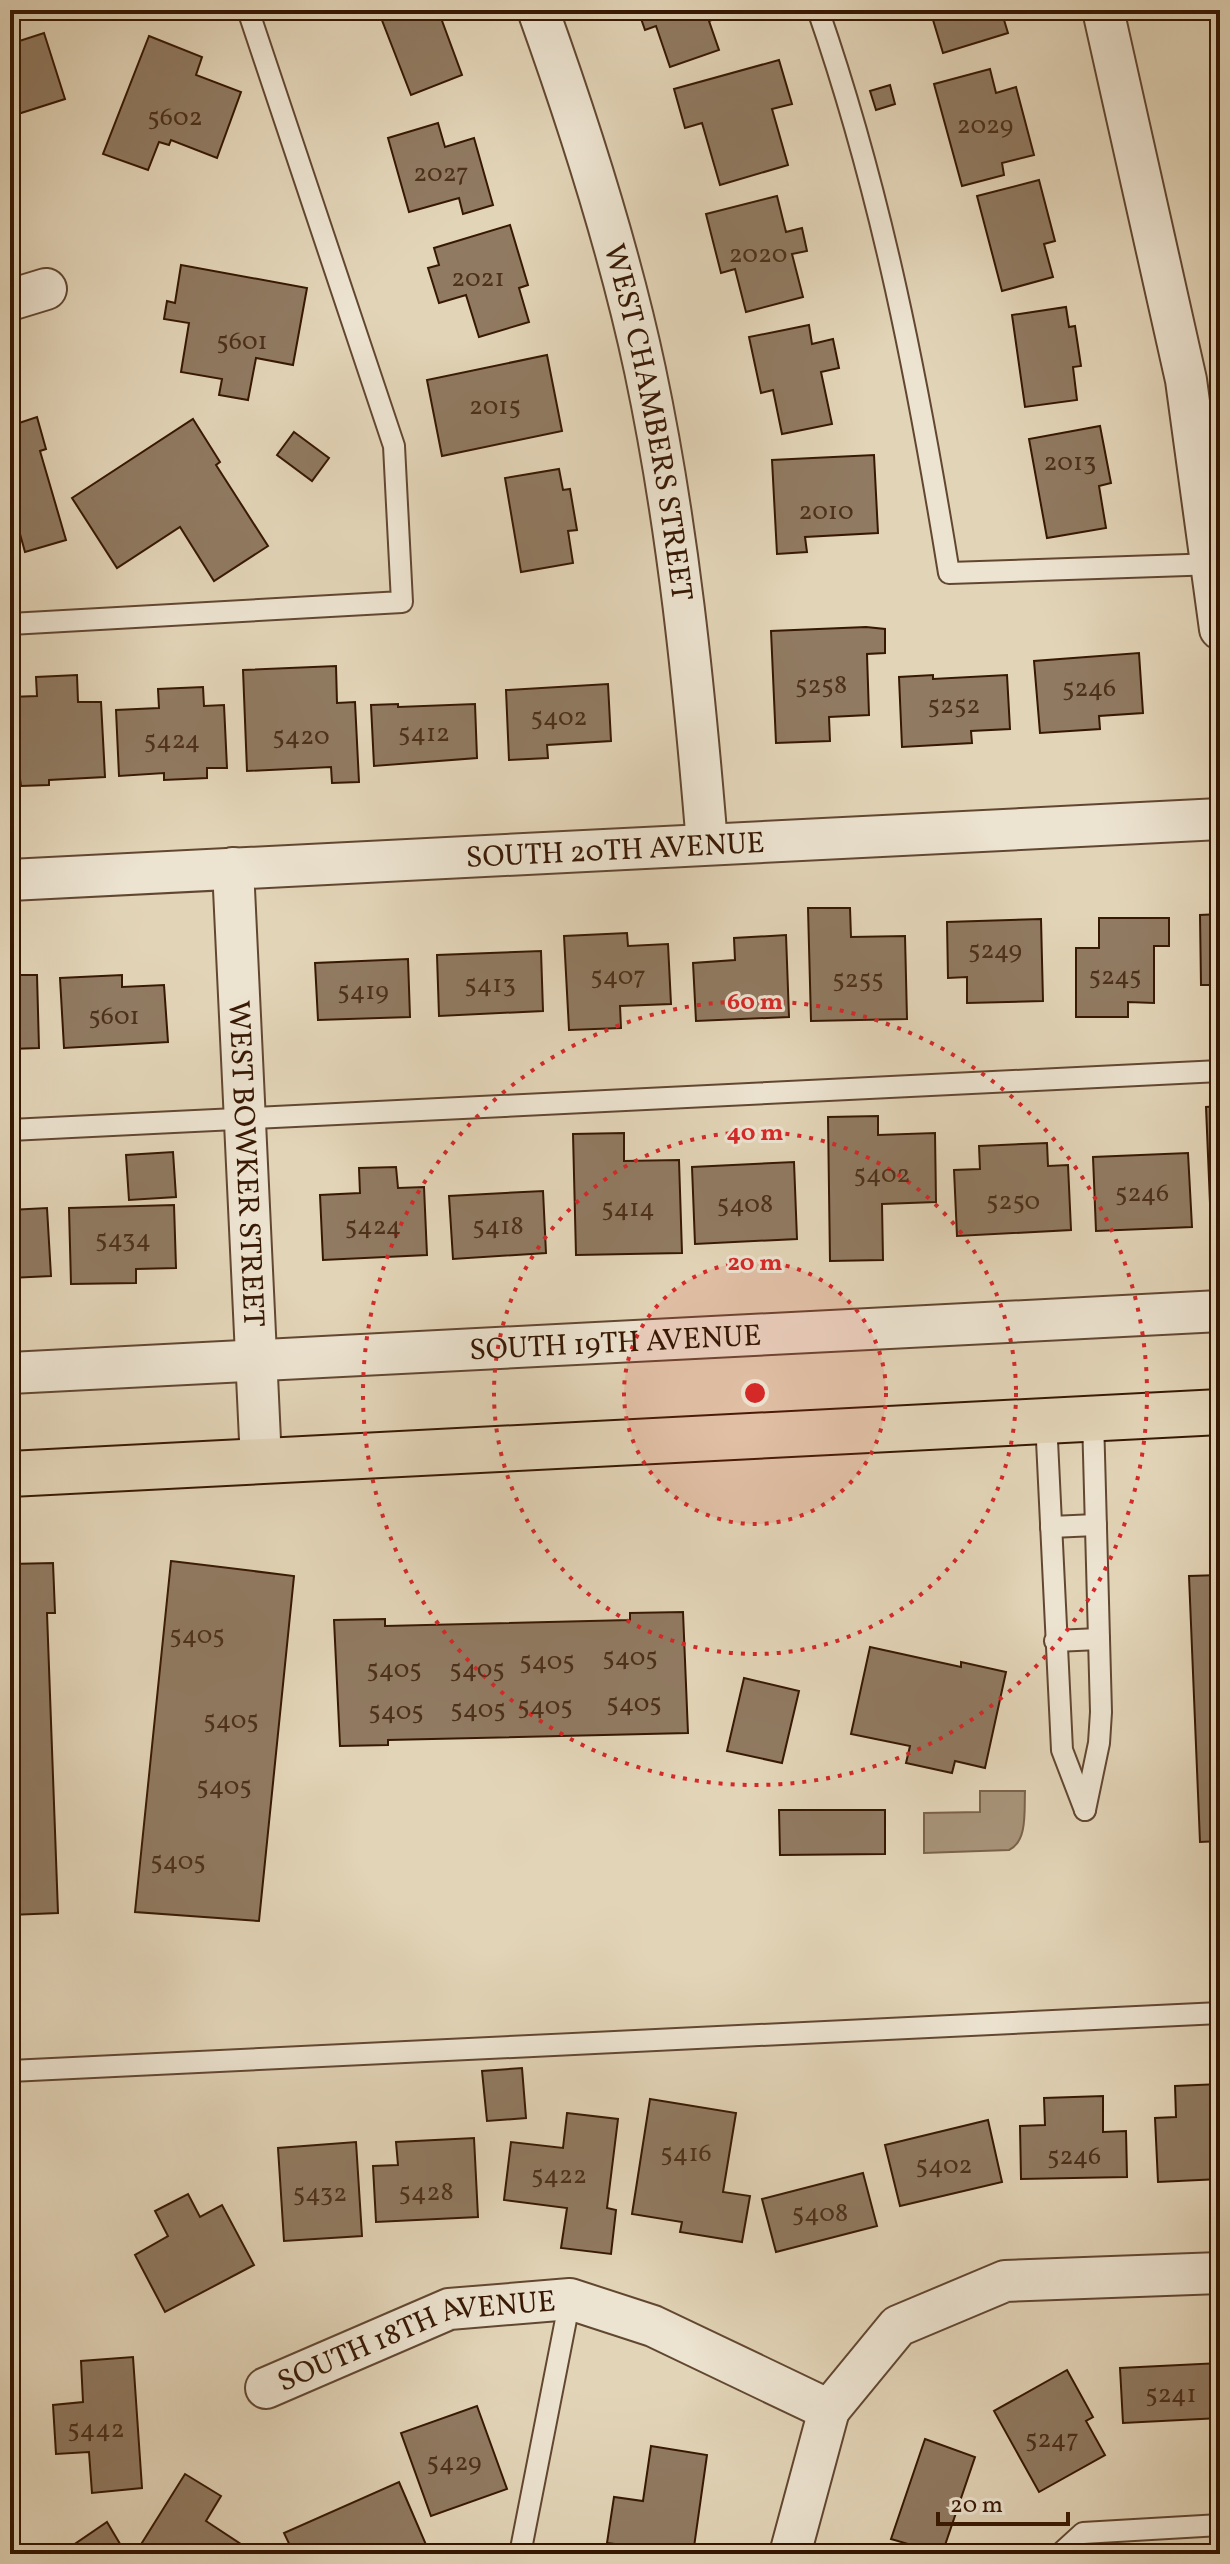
<svg xmlns="http://www.w3.org/2000/svg" width="1230" height="2564" font-family="Vollkorn,serif">
<style>
.water{fill:#a8947a;stroke:#7b624a;stroke-width:2}
.building{fill:#907a61;stroke:#371803;stroke-width:2}
.lines{fill:none;stroke-linecap:round;stroke-linejoin:round}
.service-casing{stroke:#624730;stroke-width:24}
.minor-casing{stroke:#624730;stroke-width:44}
.primary-casing{stroke:#371803;stroke-width:48}
.service{stroke:#ece3d0;stroke-width:20}
.minor{stroke:#ece3d0;stroke-width:40}
.primary{stroke:#e2d4b7;stroke-width:44}
.ring{fill:none;stroke:#d62828;stroke-width:4;stroke-dasharray:4 8}
.labels{text-anchor:middle;stroke-width:6;stroke-linejoin:round;paint-order:stroke}
.number-label{font-size:26px;fill:#4d301a}
.street-label{font-size:30px;fill:#371803;stroke:#ece3d0}
.centre{fill:#d62828;stroke:#ece3d0;stroke-width:4}
.ring-label{font-size:24px;text-anchor:middle;font-weight:bold;fill:#d62828;stroke:#ece3d0;stroke-width:6;stroke-linejoin:round;paint-order:stroke}
</style>
<rect width="100%" height="100%" fill="#e2d4b7"/>
<filter id="stains"><feTurbulence type="fractalNoise" baseFrequency=".0025" numOctaves="4"/><feColorMatrix values="0 0 0 0 .2 0 0 0 0 .09 0 0 0 0 .02 0 0 0 .5 -.17"/></filter>
<radialGradient id="worn" r=".72"><stop offset=".6" stop-color="#630" stop-opacity="0"/><stop offset="1" stop-color="#630" stop-opacity=".3"/></radialGradient>
<!-- water -->
<path class="water" d="M 980,1791 L 1025,1791 C 1024,1810 1028,1841 1009,1850 L 924,1853 L 924,1813 L 980,1812 Z"/>
<!-- building -->
<g class="building">
<path d="M 378,10 L 438,10 L 462,75 L 411,95 Z"/>
<path d="M 638,10 L 729,10 L 730,13 L 709,21 L 719,50 L 670,67 L 656,26 L 645,30 Z"/>
<path d="M 930,10 L 1001,10 L 1008,33 L 943,53 Z"/>
<path d="M 44,33 L 65,99 L 18,114 L 19,118 L 10,121 L 10,44 Z"/>
<path d="M 149,36 L 202,57 L 196,75 L 241,92 L 217,158 L 171,140 L 169,145 L 159,142 L 148,170 L 103,154 Z"/>
<path d="M 779,60 L 792,104 L 772,109 L 788,165 L 720,185 L 702,123 L 685,128 L 674,89 Z"/>
<path d="M 990,69 L 996,93 L 1016,87 L 1034,155 L 1002,163 L 1004,175 L 962,186 L 934,84 Z"/>
<path d="M 890,85 L 895,104 L 876,110 L 870,91 Z"/>
<path d="M 438,123 L 445,147 L 474,138 L 493,205 L 463,214 L 459,198 L 409,212 L 388,138 Z"/>
<path d="M 10,125 L 19,152 L 10,156 Z"/>
<path d="M 1039,180 L 1055,241 L 1044,244 L 1053,277 L 1002,291 L 977,196 Z"/>
<path d="M 777,196 L 786,232 L 802,228 L 807,251 L 792,254 L 803,297 L 746,312 L 735,269 L 721,273 L 706,214 Z"/>
<path d="M 510,225 L 528,285 L 519,288 L 529,322 L 479,337 L 466,295 L 439,303 L 428,268 L 439,265 L 434,248 Z"/>
<path d="M 181,265 L 307,288 L 293,365 L 256,358 L 248,400 L 219,395 L 222,379 L 181,372 L 189,323 L 164,319 L 167,301 L 175,303 Z"/>
<path d="M 1066,307 L 1069,327 L 1075,326 L 1081,366 L 1073,367 L 1077,400 L 1025,407 L 1012,315 Z"/>
<path d="M 809,325 L 812,344 L 833,339 L 839,368 L 821,372 L 832,424 L 782,434 L 773,390 L 761,393 L 749,337 Z"/>
<path d="M 547,355 L 562,431 L 442,456 L 427,380 Z"/>
<path d="M 37,417 L 46,449 L 40,451 L 66,540 L 25,552 L 20,534 L 10,537 L 10,426 Z"/>
<path d="M 193,419 L 220,462 L 216,465 L 268,546 L 214,581 L 180,527 L 117,568 L 72,498 Z"/>
<path d="M 1100,426 L 1111,483 L 1099,486 L 1106,528 L 1047,538 L 1029,439 Z"/>
<path d="M 294,432 L 329,458 L 312,481 L 277,455 Z"/>
<path d="M 874,455 L 878,533 L 805,537 L 807,552 L 777,554 L 772,460 Z"/>
<path d="M 559,469 L 563,490 L 570,489 L 577,530 L 568,531 L 573,563 L 521,572 L 505,478 Z"/>
<path d="M 866,627 L 885,629 L 885,653 L 867,654 L 869,715 L 829,717 L 830,741 L 776,743 L 771,631 Z"/>
<path d="M 1139,653 L 1143,713 L 1099,716 L 1100,729 L 1040,733 L 1034,661 Z"/>
<path d="M 336,666 L 337,703 L 355,702 L 359,782 L 332,783 L 331,767 L 247,771 L 243,670 Z"/>
<path d="M 77,675 L 78,702 L 101,702 L 105,777 L 49,780 L 49,785 L 21,786 L 20,779 L 10,779 L 10,697 L 37,696 L 36,677 Z"/>
<path d="M 933,675 L 933,679 L 1007,675 L 1010,729 L 971,731 L 972,743 L 902,747 L 899,677 Z"/>
<path d="M 608,684 L 611,741 L 547,745 L 548,758 L 509,760 L 506,690 Z"/>
<path d="M 203,687 L 204,706 L 224,705 L 227,768 L 207,768 L 207,778 L 164,780 L 164,773 L 119,776 L 116,710 L 159,708 L 158,689 Z"/>
<path d="M 398,704 L 398,707 L 475,704 L 477,758 L 374,766 L 371,705 Z"/>
<path d="M 808,908 L 850,908 L 851,937 L 905,936 L 907,1019 L 811,1021 Z"/>
<path d="M 1220,914 L 1220,985 L 1201,985 L 1200,915 Z"/>
<path d="M 1099,918 L 1169,918 L 1169,946 L 1154,946 L 1154,1003 L 1128,1002 L 1128,1017 L 1076,1017 L 1076,948 L 1099,948 Z"/>
<path d="M 1041,919 L 1043,1001 L 967,1003 L 967,977 L 948,978 L 947,922 Z"/>
<path d="M 627,933 L 628,946 L 668,944 L 671,1004 L 620,1006 L 621,1028 L 569,1030 L 564,936 Z"/>
<path d="M 786,935 L 789,1017 L 696,1021 L 693,963 L 735,960 L 734,938 Z"/>
<path d="M 541,951 L 543,1011 L 439,1016 L 437,955 Z"/>
<path d="M 408,959 L 410,1017 L 318,1020 L 315,963 Z"/>
<path d="M 10,975 L 37,975 L 39,1048 L 10,1049 Z"/>
<path d="M 122,975 L 122,987 L 164,985 L 168,1042 L 64,1048 L 60,978 Z"/>
<path d="M 1220,1106 L 1220,1227 L 1211,1227 L 1206,1107 Z"/>
<path d="M 878,1116 L 878,1135 L 935,1133 L 936,1202 L 882,1204 L 883,1260 L 830,1261 L 828,1117 Z"/>
<path d="M 624,1133 L 624,1161 L 679,1160 L 682,1253 L 576,1255 L 573,1134 Z"/>
<path d="M 1047,1143 L 1048,1166 L 1068,1165 L 1071,1230 L 957,1236 L 954,1170 L 980,1169 L 979,1146 Z"/>
<path d="M 173,1152 L 176,1197 L 129,1200 L 126,1155 Z"/>
<path d="M 1188,1153 L 1192,1227 L 1096,1231 L 1093,1157 Z"/>
<path d="M 794,1162 L 797,1239 L 695,1244 L 692,1167 Z"/>
<path d="M 396,1167 L 398,1188 L 424,1187 L 427,1255 L 323,1260 L 320,1195 L 360,1193 L 359,1168 Z"/>
<path d="M 543,1191 L 546,1253 L 453,1259 L 449,1196 Z"/>
<path d="M 174,1205 L 176,1268 L 136,1269 L 136,1283 L 71,1284 L 69,1208 Z"/>
<path d="M 47,1208 L 51,1276 L 10,1278 L 10,1210 Z"/>
<path d="M 171,1561 L 294,1576 L 259,1921 L 135,1912 Z"/>
<path d="M 53,1563 L 55,1613 L 47,1613 L 58,1913 L 10,1915 L 10,1564 Z"/>
<path d="M 1220,1575 L 1220,1841 L 1200,1842 L 1189,1576 Z"/>
<path d="M 683,1612 L 688,1733 L 388,1740 L 388,1745 L 340,1746 L 334,1620 L 385,1619 L 385,1626 L 630,1620 L 630,1613 Z"/>
<path d="M 870,1647 L 961,1667 L 961,1662 L 1006,1672 L 985,1768 L 955,1761 L 952,1773 L 906,1763 L 910,1746 L 851,1734 Z"/>
<path d="M 744,1678 L 799,1691 L 782,1763 L 727,1751 Z"/>
<path d="M 779,1810 L 885,1810 L 885,1854 L 780,1855 Z"/>
<path d="M 522,2068 L 526,2118 L 487,2121 L 482,2071 Z"/>
<path d="M 1220,2084 L 1220,2179 L 1158,2182 L 1155,2118 L 1176,2117 L 1175,2086 Z"/>
<path d="M 1103,2096 L 1103,2132 L 1126,2131 L 1127,2177 L 1021,2179 L 1020,2126 L 1045,2125 L 1044,2098 Z"/>
<path d="M 650,2099 L 736,2113 L 723,2192 L 750,2196 L 742,2242 L 680,2232 L 682,2222 L 632,2214 Z"/>
<path d="M 567,2113 L 618,2119 L 607,2208 L 616,2210 L 611,2254 L 561,2248 L 567,2208 L 504,2200 L 511,2142 L 563,2148 Z"/>
<path d="M 988,2120 L 1002,2182 L 900,2206 L 885,2145 Z"/>
<path d="M 474,2138 L 478,2217 L 376,2222 L 373,2166 L 398,2165 L 396,2142 Z"/>
<path d="M 356,2142 L 362,2236 L 284,2241 L 278,2148 Z"/>
<path d="M 863,2173 L 877,2226 L 776,2252 L 762,2199 Z"/>
<path d="M 188,2194 L 200,2217 L 222,2205 L 254,2265 L 165,2312 L 135,2255 L 168,2236 L 155,2211 Z"/>
<path d="M 133,2357 L 142,2488 L 92,2493 L 89,2452 L 56,2454 L 53,2405 L 83,2402 L 81,2361 Z"/>
<path d="M 1220,2363 L 1220,2418 L 1123,2423 L 1120,2368 Z"/>
<path d="M 1067,2370 L 1093,2417 L 1086,2421 L 1105,2455 L 1039,2492 L 994,2411 Z"/>
<path d="M 477,2406 L 507,2489 L 431,2516 L 401,2433 Z"/>
<path d="M 925,2439 L 975,2457 L 942,2554 L 891,2539 Z"/>
<path d="M 651,2446 L 707,2455 L 693,2554 L 607,2543 L 614,2497 L 643,2501 Z"/>
<path d="M 185,2474 L 221,2496 L 206,2521 L 256,2554 L 135,2554 Z"/>
<path d="M 399,2482 L 430,2554 L 294,2554 L 284,2533 Z"/>
<path d="M 107,2522 L 126,2554 L 60,2554 Z"/>
</g>
<g class="lines">
<defs>
<g id="service">
<path d="M 818,10 C 882,194 918,382 949,573 L 1217,564"/>
<path d="M 10,624 L 402,602 L 394,446 L 248,10"/>
<path d="M 10,1130 L 1220,1071"/>
<path d="M 1046,1420 L 1062,1750 L 1085,1810"/>
<path d="M 1051,1527 L 1096,1525"/>
<path d="M 1055,1641 L 1099,1639"/>
<path d="M 1085,1810 L 1099,1743 L 1101,1712 L 1093,1418"/>
<path d="M 10,2071 L 1220,2013"/>
<path d="M 520,2554 L 570,2299"/>
<path d="M 1060,2554 L 1083,2533 L 1220,2525"/>
</g>
<g id="minor">
<path id="s1" d="M 538,10 C 580,127 619,248 645,370 C 678,526 694,685 707,844"/>
<path d="M 1103,10 L 1186,380 L 1220,629"/>
<path d="M 10,300 L 46,289"/>
<path id="s2" d="M 233,868 L 261,1461"/>
<path id="s3" d="M 10,880 L 1220,819"/>
<path id="s4" d="M 10,1373 L 1220,1311"/>
<path id="s5" d="M 266,2388 L 449,2309 L 570,2299 L 653,2326 L 829,2410 L 898,2326 L 1005,2281 L 1220,2273"/>
<path d="M 790,2554 L 829,2410"/>
</g>
<path id="primary" d="M 10,1474 L 1220,1412"/>
</defs>
<!-- service casing -->
<use href="#service" class="service-casing"/>
<!-- minor casing -->
<use href="#minor" class="minor-casing"/>
<!-- primary casing -->
<use href="#primary" class="primary-casing"/>
<!-- service -->
<use href="#service" class="service"/>
<!-- minor -->
<use href="#minor" class="minor"/>
<!-- primary -->
<use href="#primary" class="primary"/>
</g>
<!-- distance rings -->
<circle cx="755" cy="1393" r="131" fill="#d62828" fill-opacity=".12"/>
<g class="ring">
<circle cx="755" cy="1393" r="131"/>
<circle cx="755" cy="1393" r="261"/>
<circle cx="755" cy="1393" r="392"/>
</g>
<g class="labels">
<!-- number labels -->
<g class="number-label">
<text x="175" y="125">5602</text>
<text x="985" y="133">2029</text>
<text x="441" y="181">2027</text>
<text x="758" y="262">2020</text>
<text x="478" y="286">2021</text>
<text x="242" y="349">5601</text>
<text x="495" y="414">2015</text>
<text x="1070" y="470">2013</text>
<text x="826" y="519">2010</text>
<text x="821" y="693">5258</text>
<text x="1089" y="696">5246</text>
<text x="954" y="713">5252</text>
<text x="559" y="725">5402</text>
<text x="424" y="741">5412</text>
<text x="301" y="744">5420</text>
<text x="172" y="748">5424</text>
<text x="995" y="958">5249</text>
<text x="618" y="984">5407</text>
<text x="1115" y="984">5245</text>
<text x="858" y="987">5255</text>
<text x="490" y="992">5413</text>
<text x="363" y="999">5419</text>
<text x="114" y="1024">5601</text>
<text x="882" y="1182">5402</text>
<text x="1142" y="1201">5246</text>
<text x="1013" y="1209">5250</text>
<text x="745" y="1212">5408</text>
<text x="628" y="1216">5414</text>
<text x="373" y="1234">5424</text>
<text x="498" y="1234">5418</text>
<text x="123" y="1247">5434</text>
<text x="197" y="1643">5405</text>
<text x="630" y="1665">5405</text>
<text x="547" y="1669">5405</text>
<text x="394" y="1677">5405</text>
<text x="477" y="1677">5405</text>
<text x="634" y="1711">5405</text>
<text x="545" y="1714">5405</text>
<text x="478" y="1717">5405</text>
<text x="396" y="1719">5405</text>
<text x="231" y="1728">5405</text>
<text x="224" y="1794">5405</text>
<text x="178" y="1869">5405</text>
<text x="686" y="2161">5416</text>
<text x="1074" y="2164">5246</text>
<text x="944" y="2173">5402</text>
<text x="559" y="2183">5422</text>
<text x="426" y="2200">5428</text>
<text x="320" y="2201">5432</text>
<text x="820" y="2221">5408</text>
<text x="1171" y="2402">5241</text>
<text x="96" y="2437">5442</text>
<text x="1052" y="2447">5247</text>
<text x="454" y="2470">5429</text>
</g>
<!-- street labels -->
<g class="street-label">
<text dy="10" stroke="none"><textPath href="#s1" startOffset="428">WEST CHAMBERS STREET</textPath></text>
<text dy="10" stroke="none"><textPath href="#s3" startOffset="606">SOUTH 20TH AVENUE</textPath></text>
<text dy="10" stroke="none"><textPath href="#s2" startOffset="296">WEST BOWKER STREET</textPath></text>
<text dy="10" stroke="none"><textPath href="#s4" startOffset="606">SOUTH 19TH AVENUE</textPath></text>
<text dy="10" stroke="none"><textPath href="#s5" startOffset="160">SOUTH 18TH AVENUE</textPath></text>
</g>
</g>
<circle cx="755" cy="1393" r="12" class="centre"/>
<g class="ring-label">
<text x="755" y="1009">60 m</text>
<text x="755" y="1140">40 m</text>
<text x="755" y="1270">20 m</text>
</g>
<!-- margin -->
<rect width="1230" height="2564" fill="none" stroke="#e2d4b7" stroke-width="40"/>
<rect x="12" y="12" width="1206" height="2540" fill="none" stroke="#371803" stroke-width="4"/>
<rect x="20" y="20" width="1190" height="2524" fill="none" stroke="#371803" stroke-width="2"/>
<!-- scale -->
<path d="M938 2512v12h130v-12" fill="none" stroke="#371803" stroke-width="4"/>
<text x="950" y="2512" font-size="24" fill="#371803" stroke="#ece3d0" stroke-width="6" paint-order="stroke">20 m</text>
<rect width="100%" height="100%" filter="url(#stains)"/>
<rect width="100%" height="100%" fill="url(#worn)"/>
</svg>
